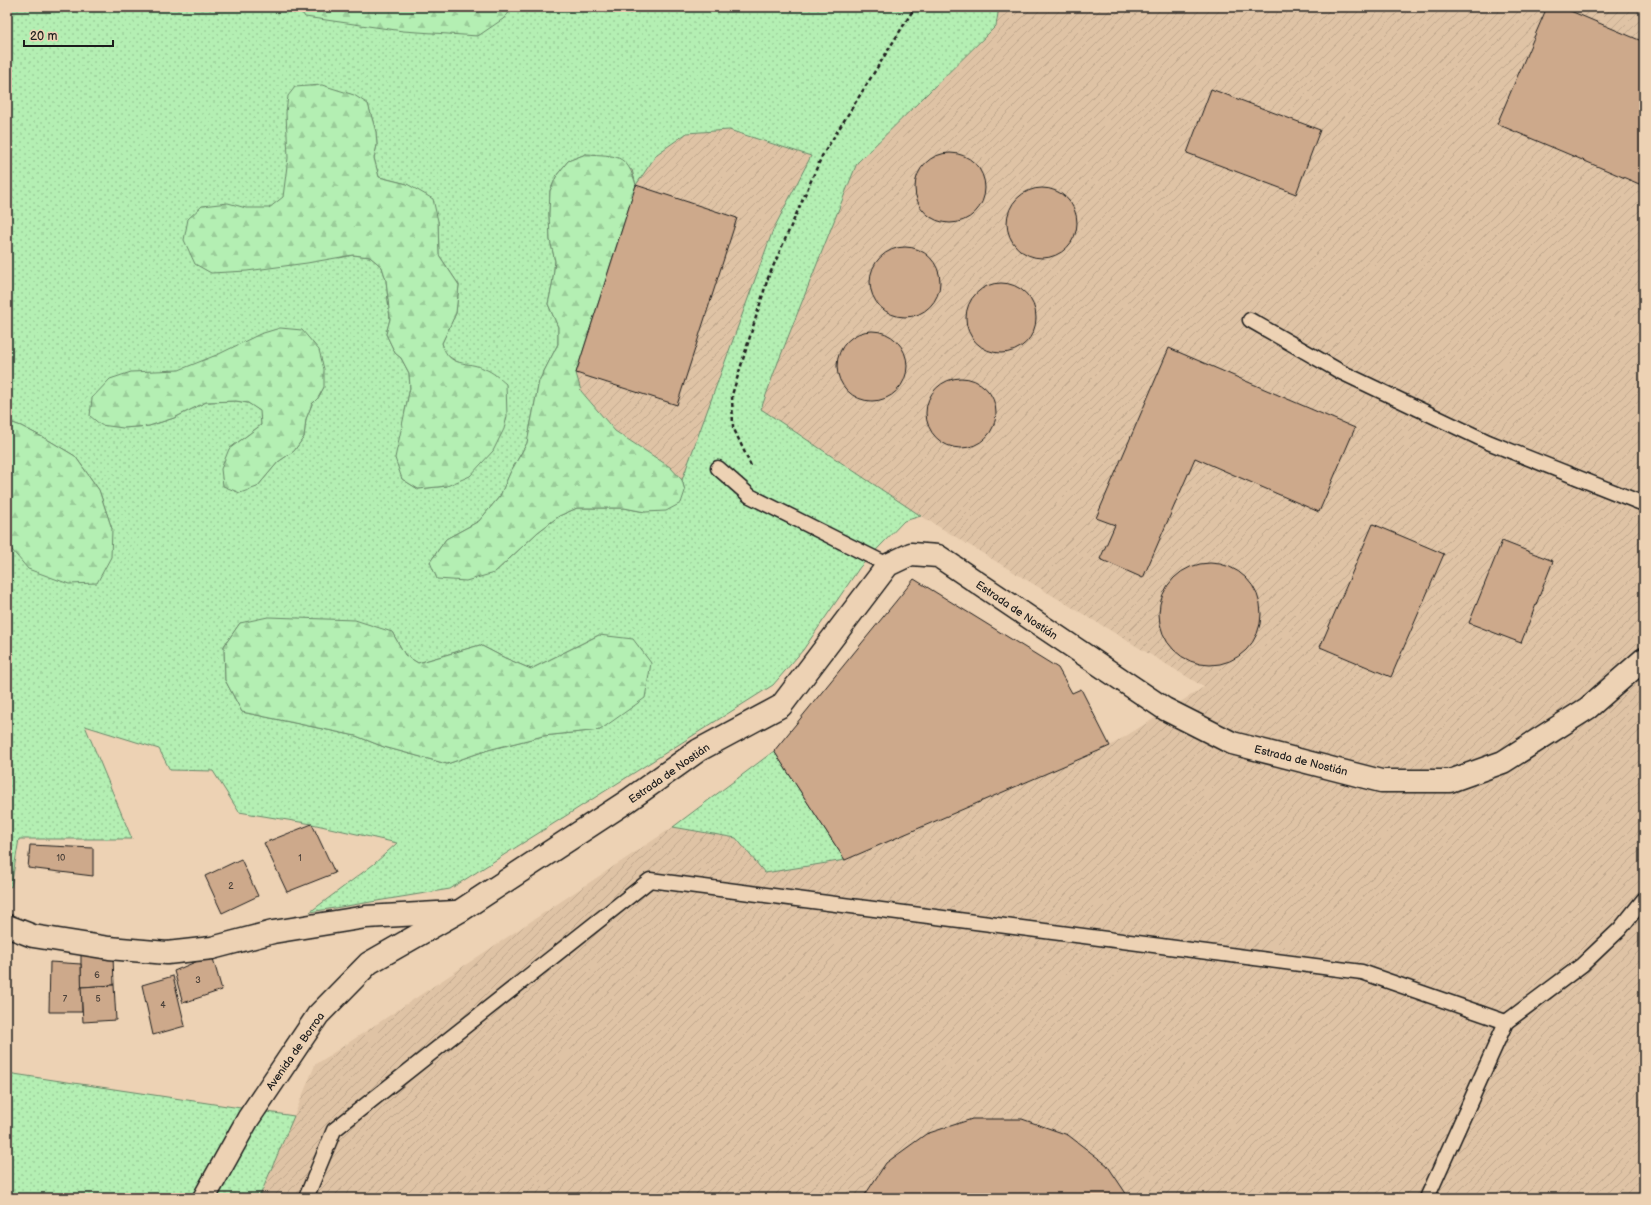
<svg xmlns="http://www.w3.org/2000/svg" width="1651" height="1205" font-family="'Balsamiq Sans',sans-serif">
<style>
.industrial{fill:url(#industrial-furrows)}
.grass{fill:url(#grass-dots);stroke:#688668;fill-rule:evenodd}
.forest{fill:url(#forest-firs);stroke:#688668}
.building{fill:#cda98b;stroke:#1c1c1c}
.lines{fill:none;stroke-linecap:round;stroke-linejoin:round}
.service-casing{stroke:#1c1c1c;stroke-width:17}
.minor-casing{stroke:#1c1c1c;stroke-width:25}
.path{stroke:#1c1c1c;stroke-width:2.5;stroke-dasharray:4 3;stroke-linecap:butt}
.service{stroke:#edd2b4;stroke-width:14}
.minor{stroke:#edd2b4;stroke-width:22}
.labels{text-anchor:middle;stroke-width:3;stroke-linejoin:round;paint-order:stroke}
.number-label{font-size:9px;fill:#483f38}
.street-label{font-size:11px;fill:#1c1c1c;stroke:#edd2b4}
</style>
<defs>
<pattern id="industrial-furrows" width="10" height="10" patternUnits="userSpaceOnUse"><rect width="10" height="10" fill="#dfc3a5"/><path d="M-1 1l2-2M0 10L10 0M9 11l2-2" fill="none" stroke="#bfa78d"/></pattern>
<pattern id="grass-dots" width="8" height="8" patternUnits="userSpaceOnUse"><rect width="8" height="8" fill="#b4efb3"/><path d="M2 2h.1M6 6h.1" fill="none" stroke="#9acc99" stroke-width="1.8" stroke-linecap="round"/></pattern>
<pattern id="forest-firs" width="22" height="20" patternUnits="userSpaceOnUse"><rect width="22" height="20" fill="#b4efb3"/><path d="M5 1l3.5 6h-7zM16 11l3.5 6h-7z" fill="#9acc99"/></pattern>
</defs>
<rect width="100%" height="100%" fill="#edd2b4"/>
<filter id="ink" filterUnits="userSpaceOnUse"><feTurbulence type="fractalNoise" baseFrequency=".025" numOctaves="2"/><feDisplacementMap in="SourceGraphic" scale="8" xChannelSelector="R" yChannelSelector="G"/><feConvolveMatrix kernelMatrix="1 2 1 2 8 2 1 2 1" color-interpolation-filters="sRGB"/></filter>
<g filter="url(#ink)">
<!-- industrial -->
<g class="industrial">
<path d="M 999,7 L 1644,7 L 1644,1198 L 260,1198 L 315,1065 L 673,827 L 736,838 L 765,873 L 845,860 L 1110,746 L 1204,687 L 921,516 L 761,409 L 775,370 L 857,163 L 996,26 Z"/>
<path d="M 729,130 L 811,156 L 773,230 L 682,480 L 670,467 L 615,431 L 581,391 L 576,373 L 636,185 L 657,154 L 687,133 Z"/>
</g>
<!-- grass -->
<g class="grass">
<path d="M 7,7 L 298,7 L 306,17 L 503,19 L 514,7 L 999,7 L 996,26 L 857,163 L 775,370 L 761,409 L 921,516 L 904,521 L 860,567 L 803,650 L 773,685 L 450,889 L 310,912 L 374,864 L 397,843 L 312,824 L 239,812 L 213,771 L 170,770 L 159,749 L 85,726 L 132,839 L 19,839 L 11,887 L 7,885 L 7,533 L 12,550 L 112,529 L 99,490 L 75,456 L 50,441 L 21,426 L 7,421 ZM 368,104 L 376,132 L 377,145 L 374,158 L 379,177 L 407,184 L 438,221 L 439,255 L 459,285 L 456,313 L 442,343 L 445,354 L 459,363 L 485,369 L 447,486 L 418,489 L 402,479 L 405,411 L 410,388 L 409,373 L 401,358 L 395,353 L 386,334 L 390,319 L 386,280 L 382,267 L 370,257 L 353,255 L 339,258 ZM 729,130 L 811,156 L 773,230 L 682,480 L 685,491 L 645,512 L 624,508 L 577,508 L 559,516 L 538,532 L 494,573 L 430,562 L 446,539 L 479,521 L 500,496 L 510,473 L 527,443 L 539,381 L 558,344 L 558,327 L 548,304 L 552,286 L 555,261 L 550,240 L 549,214 L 550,191 L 557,175 L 568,161 L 586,154 L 632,170 L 636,185 L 657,154 L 687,133 ZM 324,387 L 318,398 L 312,404 L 306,419 L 304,437 L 294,451 L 278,462 L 257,487 L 229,449 L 261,425 L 261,411 L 248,403 L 236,401 L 206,402 L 174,418 L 149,426 L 123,428 L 91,405 ZM 240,623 L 392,632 L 405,655 L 418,663 L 480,645 L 505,658 L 531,669 L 599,635 L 600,730 L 543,736 L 488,750 L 447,764 L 384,747 L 356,736 L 242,712 L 225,680 L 224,646 Z"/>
<path d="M 774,751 L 845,860 L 765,873 L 736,838 L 673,827 Z"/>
<path d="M 7,1073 L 294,1116 L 259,1198 L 7,1198 Z"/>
</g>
<!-- forest -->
<g class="forest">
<path d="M 298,7 L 514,7 L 503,19 L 478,36 L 403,31 L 305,17 Z"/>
<path d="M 322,85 L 354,95 L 368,104 L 376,132 L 377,145 L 374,158 L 379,177 L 407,184 L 433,199 L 438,221 L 439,255 L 459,285 L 456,313 L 442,343 C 449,369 467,360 485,369 C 493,372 500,379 506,384 L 507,416 L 504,429 L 493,451 L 470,476 L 447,486 L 418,489 L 402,479 L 395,458 L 410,388 L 409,373 L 401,358 L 395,353 L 386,334 L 390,319 L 386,280 L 382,267 L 370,257 L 353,255 L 307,263 L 247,271 L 211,273 L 195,264 L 184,240 L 188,219 L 202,206 L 228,203 L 246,208 L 269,208 L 283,197 L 288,158 L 286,113 L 288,96 L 295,87 Z"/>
<path d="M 586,154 C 616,156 627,153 636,185 L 576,373 L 581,391 L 615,431 L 670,467 L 682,480 L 685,491 L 681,503 L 666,511 L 645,512 L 624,508 L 577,508 L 559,516 L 538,532 L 494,573 L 466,581 L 437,579 L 430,562 L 446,539 L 479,521 L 500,496 L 510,473 L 527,443 L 539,381 L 558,344 L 558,327 L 548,304 L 552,286 L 555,261 L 550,240 L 549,214 L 550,191 L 557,175 L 568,161 Z"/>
<path d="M 280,328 L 302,330 L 319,350 L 324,369 L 324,387 L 318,398 L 312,404 L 306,419 L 304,437 L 294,451 L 278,462 L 257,487 L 240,493 L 223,486 L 221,469 L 229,449 L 261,425 L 260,411 L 248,403 L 236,401 L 206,402 L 174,418 L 149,426 L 123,428 L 101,425 L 90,416 L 92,398 L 110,379 L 131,372 L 179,370 L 219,354 L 260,334 Z"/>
<path d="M 7,421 L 21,426 L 50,441 L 75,456 L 99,490 L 112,529 L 111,557 L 97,583 L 69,584 L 28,569 L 12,550 L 7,533 Z"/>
<path d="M 268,617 L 355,620 L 392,632 L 405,655 L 418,663 L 480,645 L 505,658 L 531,669 L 599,635 L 633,639 L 651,663 L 645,698 L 600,730 L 543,736 L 488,750 L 447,764 L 384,747 L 356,736 L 242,712 L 225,680 L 224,646 L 240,623 Z"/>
</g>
<!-- building -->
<g class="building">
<path d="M 1547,7 L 1561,7 L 1644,42 L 1644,186 L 1497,124 Z"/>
<path d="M 1211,89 L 1320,130 L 1296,194 L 1187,153 Z"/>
<circle cx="950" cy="188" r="35"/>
<path d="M 636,185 L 737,218 L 677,405 L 576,373 Z"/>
<circle cx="1042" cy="223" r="35"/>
<circle cx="905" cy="282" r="35"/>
<circle cx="1001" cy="318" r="35"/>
<circle cx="872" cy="366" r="35"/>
<path d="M 1169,348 L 1355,428 L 1319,512 L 1195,458 L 1143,578 L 1100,559 L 1115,525 L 1096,518 Z"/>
<circle cx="961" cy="413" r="35"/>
<path d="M 1373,524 L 1444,554 L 1391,677 L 1320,647 Z"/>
<path d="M 1502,541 L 1553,561 L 1521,643 L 1469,623 Z"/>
<circle cx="1210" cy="614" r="51"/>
<path d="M 914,579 L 1058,668 L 1072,693 L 1081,689 L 1110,746 L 845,860 L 774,751 Z"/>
<path d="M 312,824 L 335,873 L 287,892 L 264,843 Z"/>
<path d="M 30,845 L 93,848 L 93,876 L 28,868 Z"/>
<path d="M 241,859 L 258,896 L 222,913 L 205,876 Z"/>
<path d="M 81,952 L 113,956 L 114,985 L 81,987 Z"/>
<path d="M 212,955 L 222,990 L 183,1003 L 174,971 Z"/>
<path d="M 50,962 L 81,964 L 82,1012 L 49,1012 Z"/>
<path d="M 173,976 L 185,1026 L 153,1035 L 142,985 Z"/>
<path d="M 114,985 L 116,1020 L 83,1022 L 81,987 Z"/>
<path d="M 972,1119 L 1022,1119 L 1068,1135 L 1107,1165 L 1129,1198 L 863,1198 L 886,1163 L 926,1134 Z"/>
</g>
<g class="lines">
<defs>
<g id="service">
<path d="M 1250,320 L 1341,372 L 1488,442 L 1644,504"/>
<path d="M 718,468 L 750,496 L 888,565"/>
<path d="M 306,1198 L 334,1130 L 650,880 L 1362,972 L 1506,1022"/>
<path d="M 1427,1198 L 1506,1022 L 1582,965 L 1620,929 L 1644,899"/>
</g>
<g id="minor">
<path d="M 7,926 L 33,936 L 109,948 L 167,953 L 212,948 L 273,932 L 366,917 L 455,912"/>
<path d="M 204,1198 L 248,1119 L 318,1015 L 369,963 L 460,911 L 626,802 L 699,750 L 781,706 L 888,565 L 911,554 L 938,556 L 1165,709 L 1232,743 L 1381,781 L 1450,781 L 1503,762 L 1588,708 L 1644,659"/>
</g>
</defs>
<!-- service casing -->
<use href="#service" class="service-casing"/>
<!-- minor casing -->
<use href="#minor" class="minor-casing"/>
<!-- path -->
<path class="path" d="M 751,466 L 733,427 L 732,395 L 768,278 L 822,156 L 915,7"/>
<!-- service -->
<use href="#service" class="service"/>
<!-- minor -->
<use href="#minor" class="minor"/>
</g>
</g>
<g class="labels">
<!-- number labels -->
<g class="number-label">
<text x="61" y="861">10</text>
<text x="300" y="861">1</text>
<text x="231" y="889">2</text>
<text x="97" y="978">6</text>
<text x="198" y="983">3</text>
<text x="65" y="1002">7</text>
<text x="98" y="1002">5</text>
<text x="163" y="1008">4</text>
</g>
<!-- street labels -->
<g class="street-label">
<text transform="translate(1017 610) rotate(34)" y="4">Estrada de Nostián</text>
<text transform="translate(1301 760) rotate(14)" y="4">Estrada de Nostián</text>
<text transform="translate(669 773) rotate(-35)" y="4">Estrada de Nostián</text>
<text transform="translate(295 1051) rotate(-55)" y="4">Avenida de Borroa</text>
</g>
</g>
<!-- margin -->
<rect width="1651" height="1205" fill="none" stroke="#edd2b4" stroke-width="24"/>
<rect x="12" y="12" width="1627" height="1181" fill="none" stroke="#1c1c1c" stroke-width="1.5" filter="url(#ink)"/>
<!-- scale -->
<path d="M24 40v6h89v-6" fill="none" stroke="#1c1c1c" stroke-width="2"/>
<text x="30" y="40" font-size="12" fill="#1c1c1c" stroke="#edd2b4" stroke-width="3" paint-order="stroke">20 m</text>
</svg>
